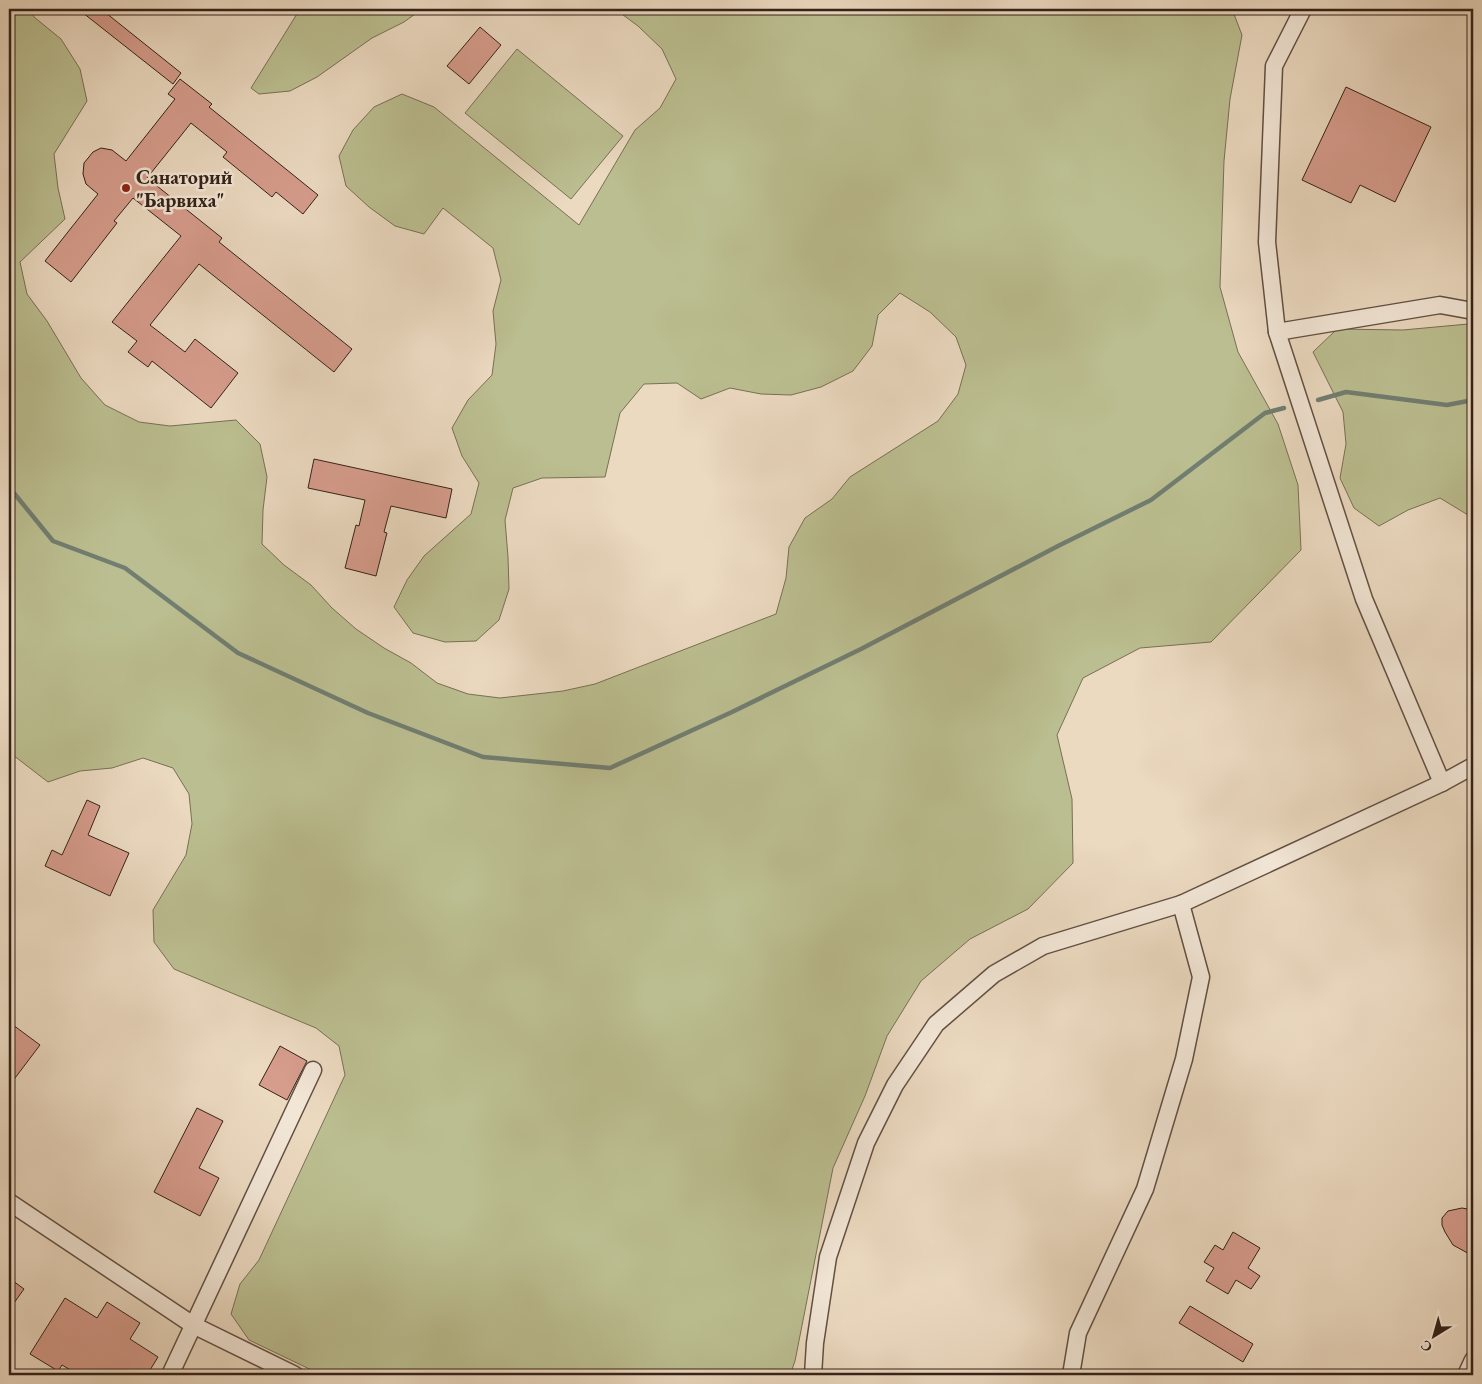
<svg xmlns="http://www.w3.org/2000/svg" width="1482" height="1384" font-family="'EB Garamond',serif">
<style>
.green{fill:#bbbe90;stroke:#787054}
.lines{fill:none;stroke-linecap:round;stroke-linejoin:round}
.stream{stroke:#717e71;stroke-width:4.5}
.building{fill:#d69c8c;stroke:#342219}
.street-casing{stroke:#625043;stroke-width:19}
.street{stroke:#f2e6d6;stroke-width:16}
.poi-dot{fill:#8f2418;stroke:#f2e6d6;stroke-width:2}
.labels{text-anchor:middle;stroke-width:5;stroke-linejoin:round;paint-order:stroke}
.poi-label{font-size:20px;font-weight:bold;fill:#342219;stroke:#f2e6d6;text-anchor:start}
</style>
<rect width="100%" height="100%" fill="#ebd9c0"/>
<filter id="stains"><feTurbulence type="fractalNoise" baseFrequency=".004" numOctaves="4"/><feColorMatrix values="0 0 0 0 .2 0 0 0 0 .09 0 0 0 0 .02 0 0 0 .5 -.17"/></filter>
<radialGradient id="worn" r=".72"><stop offset=".6" stop-color="#630" stop-opacity="0"/><stop offset="1" stop-color="#630" stop-opacity=".3"/></radialGradient>
<!-- green -->
<g class="green">
<path d="M 9,9 L 30,9 L 34,17 L 61,39 L 80,69 L 87,101 L 54,154 L 58,188 L 65,219 L 20,262 L 27,294 L 47,321 L 81,378 L 105,405 L 139,422 L 170,426 L 236,420 L 260,444 L 267,477 L 263,510 L 262,544 L 284,565 L 311,585 L 332,608 L 356,629 L 384,648 L 411,663 L 437,683 L 468,694 L 500,698 L 563,691 L 595,684 L 776,614 L 786,578 L 789,547 L 805,518 L 832,499 L 850,477 L 938,421 L 958,394 L 966,365 L 956,337 L 930,312 L 900,293 L 878,315 L 872,346 L 853,371 L 821,387 L 791,395 L 761,394 L 730,388 L 701,399 L 677,383 L 644,384 L 620,413 L 605,477 L 542,478 L 513,488 L 505,520 L 508,557 L 509,589 L 499,620 L 476,641 L 445,642 L 413,633 L 394,607 L 407,580 L 424,556 L 471,514 L 479,483 L 462,456 L 452,428 L 468,400 L 492,375 L 496,344 L 493,311 L 501,280 L 493,248 L 443,208 L 424,234 L 395,226 L 369,207 L 346,186 L 339,156 L 353,130 L 374,107 L 402,94 L 434,107 L 579,225 L 635,130 L 660,108 L 676,79 L 662,49 L 638,26 L 615,9 L 1232,9 L 1242,35 L 1230,99 L 1224,161 L 1220,287 L 1238,352 L 1278,424 L 1298,485 L 1301,550 L 1211,642 L 1140,648 L 1083,678 L 1057,735 L 1072,799 L 1073,863 L 1028,909 L 970,939 L 921,981 L 887,1036 L 865,1096 L 833,1168 L 795,1361 L 790,1375 L 322,1375 L 249,1340 L 231,1314 L 240,1284 L 259,1260 L 345,1075 L 339,1046 L 316,1028 L 174,969 L 154,942 L 153,910 L 186,855 L 192,824 L 189,794 L 173,768 L 143,758 L 112,768 L 80,771 L 48,782 L 9,752 Z"/>
<path d="M 300,9 L 422,9 L 404,22 L 372,38 L 317,77 L 290,91 L 259,94 L 251,88 Z"/>
<path d="M 517,49 L 623,136 L 571,199 L 465,113 Z"/>
<path d="M 1468,324 L 1473,325 L 1473,532 L 1468,515 L 1440,498 L 1408,510 L 1379,526 L 1354,508 L 1340,478 L 1346,444 L 1343,412 L 1313,352 L 1337,329 L 1403,330 Z"/>
</g>
<g class="lines">
<!-- stream -->
<g class="stream">
<path d="M 1318,400 L 1346,392 L 1447,405 L 1473,400"/>
<path d="M 9,487 L 53,541 L 125,568 L 238,653 L 368,713 L 483,757 L 610,768 L 732,712 L 861,649 L 1058,546 L 1151,500 L 1265,413 L 1284,408"/>
</g>
</g>
<!-- building -->
<g class="building">
<path d="M 78,9 L 101,9 L 181,73 L 173,84 Z"/>
<path d="M 480,27 L 501,45 L 469,84 L 447,66 Z"/>
<path d="M 180,79 L 212,104 L 209,107 L 318,195 L 303,214 L 276,192 L 272,197 L 223,157 L 227,152 L 191,123 L 147,178 L 222,238 L 219,242 L 352,349 L 334,372 L 199,264 L 150,325 L 185,352 L 195,339 L 238,373 L 211,408 L 152,361 L 148,367 L 128,352 L 137,341 L 112,322 L 181,236 L 133,198 L 114,221 L 117,223 L 71,282 L 45,261 L 98,194 L 86,184 L 83,174 L 84,163 L 93,152 L 101,148 L 112,150 L 126,161 L 175,99 L 168,94 Z"/>
<path d="M 1346,87 L 1431,127 L 1395,202 L 1360,185 L 1351,203 L 1302,180 Z"/>
<path d="M 314,459 L 452,489 L 446,518 L 391,506 L 384,532 L 387,533 L 376,576 L 345,568 L 356,525 L 359,526 L 365,500 L 308,488 Z"/>
<path d="M 87,800 L 100,806 L 88,835 L 129,853 L 110,896 L 45,866 L 52,850 L 62,855 Z"/>
<path d="M 9,1022 L 40,1045 L 9,1086 Z"/>
<path d="M 280,1046 L 307,1061 L 287,1100 L 259,1085 Z"/>
<path d="M 197,1108 L 223,1121 L 199,1168 L 219,1178 L 200,1216 L 154,1192 Z"/>
<path d="M 1462,1208 L 1473,1210 L 1473,1256 L 1453,1245 L 1445,1232 L 1442,1225 L 1442,1218 L 1448,1211 Z"/>
<path d="M 1233,1232 L 1260,1248 L 1248,1268 L 1260,1276 L 1251,1289 L 1236,1280 L 1228,1294 L 1206,1281 L 1214,1268 L 1204,1262 L 1215,1245 L 1223,1250 Z"/>
<path d="M 9,1278 L 24,1289 L 9,1310 Z"/>
<path d="M 65,1298 L 97,1318 L 107,1302 L 140,1323 L 130,1339 L 158,1357 L 147,1375 L 79,1375 L 62,1365 L 58,1371 L 30,1354 Z"/>
<path d="M 1190,1306 L 1253,1344 L 1243,1362 L 1179,1323 Z"/>
</g>
<g class="lines">
<defs>
<g id="street">
<path d="M 1303,9 L 1274,66 L 1267,242 L 1277,332 L 1364,599 L 1442,783"/>
<path d="M 1277,332 L 1440,305 L 1473,311"/>
<path d="M 9,1202 L 193,1325 L 295,1375"/>
<path d="M 170,1375 L 313,1070"/>
<path d="M 813,1375 L 815,1343 L 828,1257 L 866,1143 L 895,1085 L 936,1024 L 994,974 L 1043,946 L 1181,904 L 1442,783 L 1473,766"/>
<path d="M 1071,1375 L 1078,1333 L 1145,1189 L 1184,1059 L 1201,977 L 1181,904"/>
<path d="M 1466,1375 L 1473,1360"/>
</g>
</defs>
<!-- street casing -->
<use href="#street" class="street-casing"/>
<!-- street -->
<use href="#street" class="street"/>
</g>
<!-- markers -->
<circle class="poi-dot" cx="126" cy="188" r="5"/>
<g class="labels">
<!-- poi labels -->
<g class="poi-label">
<text x="136" y="184">Санаторий<tspan x="136" dy="23">"Барвиха"</tspan></text>
</g>
</g>
<!-- margin -->
<rect width="1482" height="1384" fill="none" stroke="#ebd9c0" stroke-width="30"/>
<rect x="10" y="10" width="1462" height="1364" fill="none" stroke="#342219" stroke-width="2.5"/>
<rect x="15" y="15" width="1452" height="1354" fill="none" stroke="#342219"/>
<!-- north arrow -->
<g transform="translate(1434 1336) rotate(217)" stroke="#f2e6d6" stroke-width="4" paint-order="stroke">
<path d="M0-4L9 19L0 12L-9 19Z" fill="#342219"/>
<text y="-8" font-size="14" font-weight="bold" text-anchor="middle" fill="#342219">С</text>
</g>
<rect width="100%" height="100%" filter="url(#stains)"/>
<rect width="100%" height="100%" fill="url(#worn)"/>
</svg>
